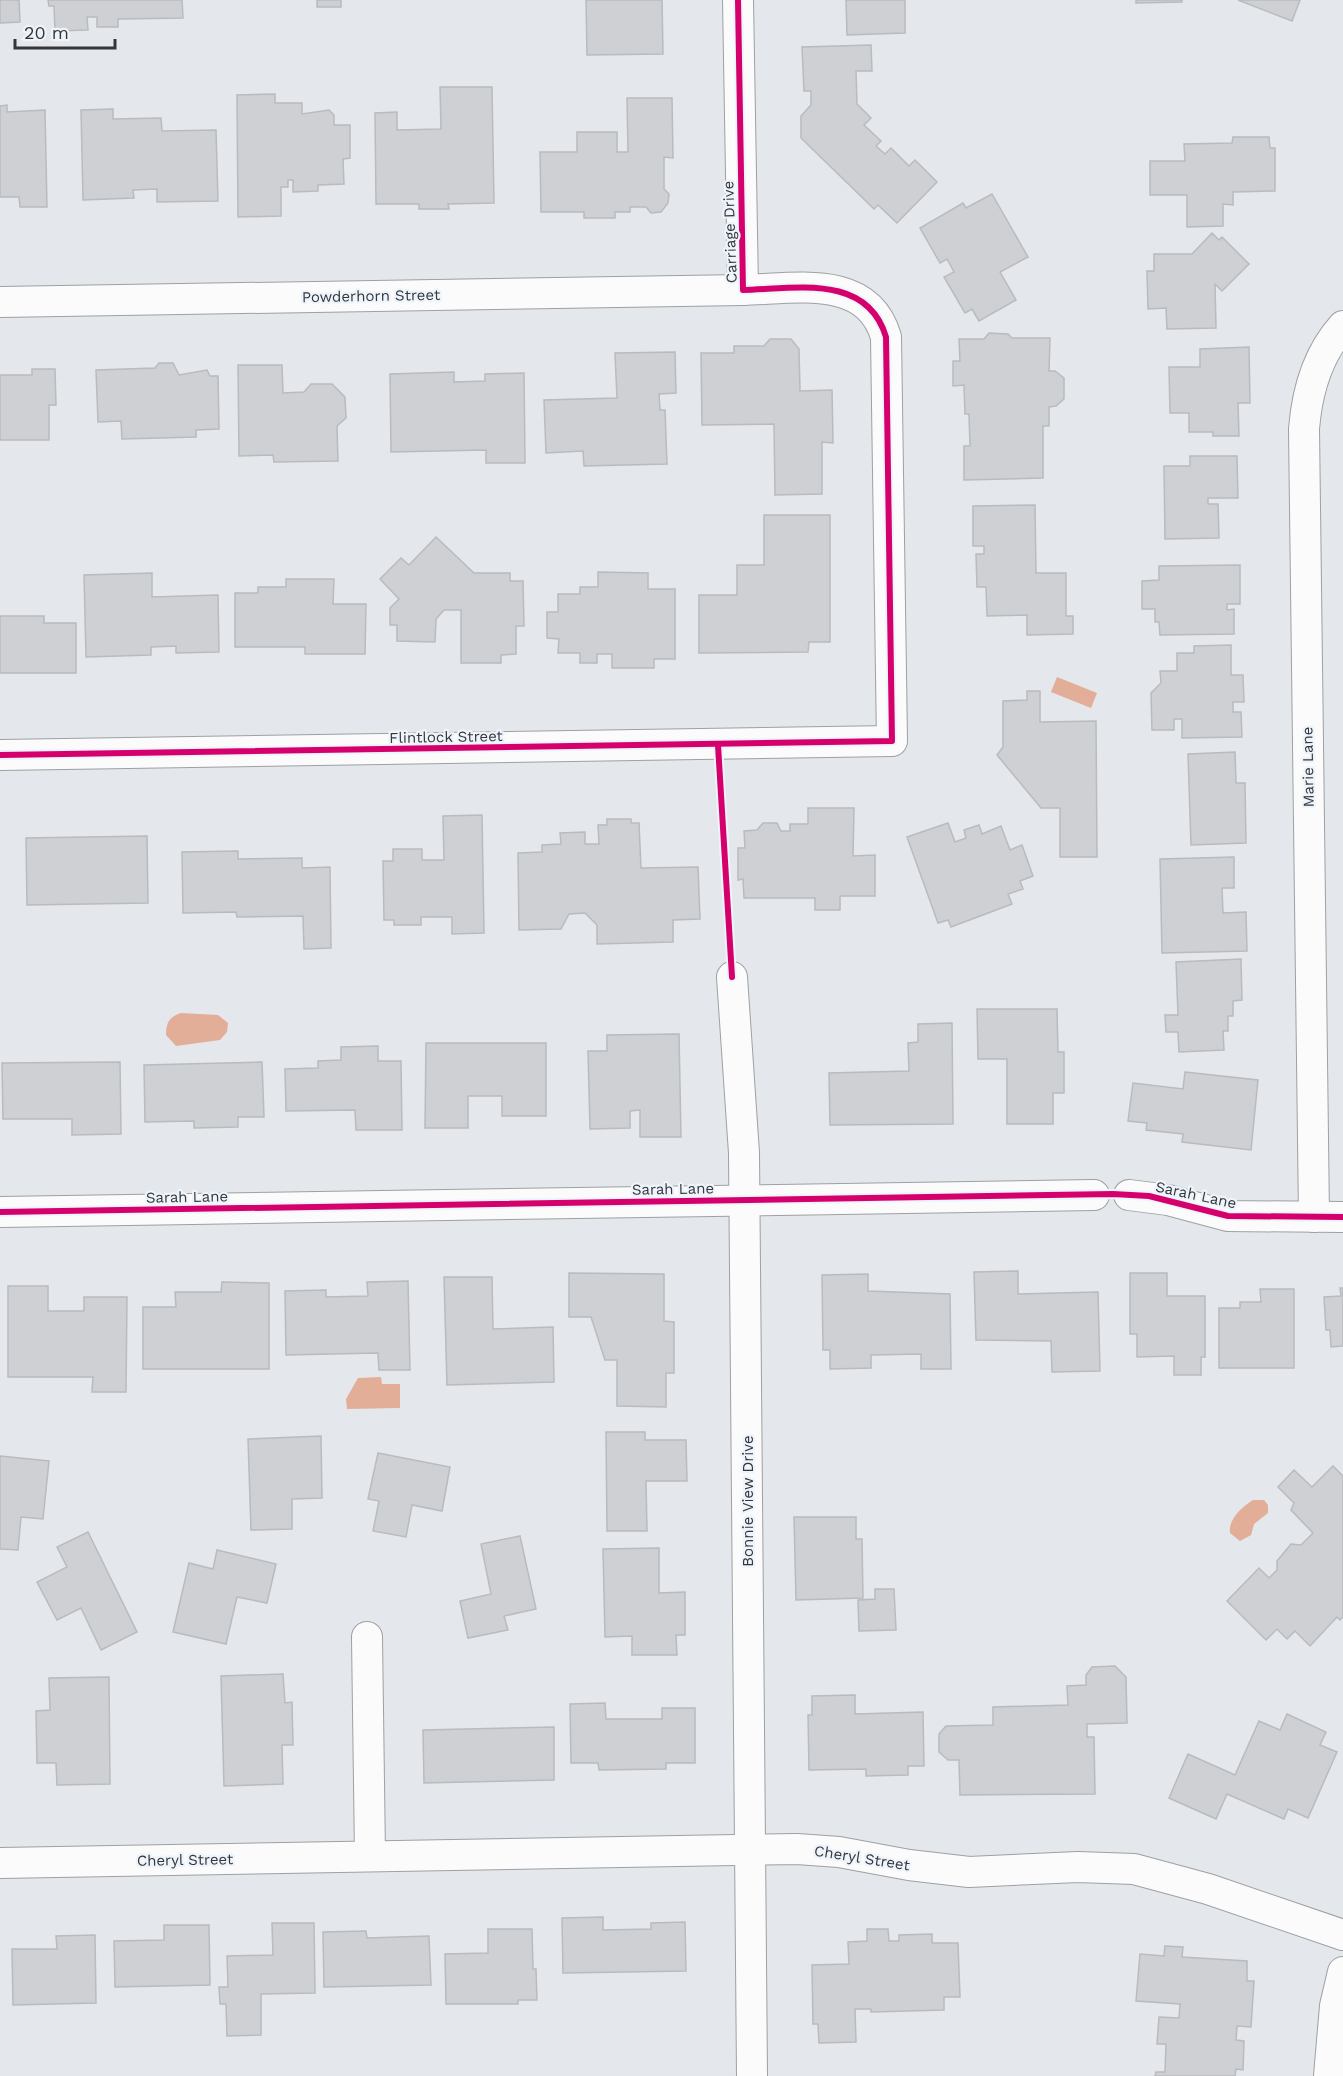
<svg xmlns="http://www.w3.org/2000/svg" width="1343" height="2076" font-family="'Work Sans',sans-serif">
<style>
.water{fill:#e2ae98}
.building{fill:#ced0d3;stroke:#b9bbbe;stroke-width:1.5}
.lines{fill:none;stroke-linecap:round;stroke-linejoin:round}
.minor-casing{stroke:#9ea0a2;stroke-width:32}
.minor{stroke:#fbfbfc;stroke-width:30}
.cycleway-casing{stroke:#eef4fb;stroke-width:10}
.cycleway{stroke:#d6006c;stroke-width:6}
.labels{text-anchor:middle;stroke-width:4.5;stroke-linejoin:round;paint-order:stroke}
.street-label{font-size:15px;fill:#343639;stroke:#eef4fb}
</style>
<rect width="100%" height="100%" fill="#e4e7eb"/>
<!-- water -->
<g class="water">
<path d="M 1057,677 L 1097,693 L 1091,708 L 1051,692 Z"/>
<path d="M 181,1013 L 218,1015 L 228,1023 L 227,1032 L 220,1040 L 176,1046 L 166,1035 C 166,1023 169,1017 181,1013 Z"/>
<path d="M 381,1377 L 382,1384 L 400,1384 L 400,1408 L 347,1409 L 346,1399 L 358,1378 Z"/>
<path d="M 1253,1500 L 1264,1500 L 1268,1505 L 1268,1513 L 1254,1524 L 1251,1535 L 1240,1541 L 1230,1533 C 1228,1519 1242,1507 1253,1500 Z"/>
</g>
<!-- building -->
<g class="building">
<path d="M 0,0 L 19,0 L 20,22 L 0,23 Z"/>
<path d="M 48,0 L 182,0 L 183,18 L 118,19 L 118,27 L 97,27 L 97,17 L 87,17 L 88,30 L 55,31 L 54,6 L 49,6 Z"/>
<rect x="317" y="0" width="24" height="7"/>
<path d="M 586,0 L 662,0 L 663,54 L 587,55 Z"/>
<path d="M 846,0 L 905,0 L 905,33 L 847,35 Z"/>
<path d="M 1136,0 L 1182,0 L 1182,2 L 1136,3 Z"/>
<path d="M 1238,0 L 1300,0 L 1292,21 Z"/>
<path d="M 871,45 L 872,71 L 856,71 L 857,104 L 871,118 L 864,125 L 881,141 L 876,146 L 885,154 L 891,148 L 909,166 L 915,160 L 937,182 L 897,223 L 878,205 L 874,209 L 801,138 L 801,116 L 811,105 L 811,91 L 804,91 L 802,47 Z"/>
<path d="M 440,87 L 492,87 L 494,203 L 448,204 L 449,209 L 419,209 L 419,204 L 376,204 L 375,113 L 397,112 L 397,130 L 441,129 Z"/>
<path d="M 275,94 L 275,103 L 302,103 L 302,114 L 329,110 L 334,115 L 334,125 L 350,125 L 350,158 L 343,159 L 344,184 L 318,185 L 318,191 L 293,192 L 293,180 L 288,180 L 288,187 L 281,187 L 281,216 L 238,217 L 237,95 Z"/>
<path d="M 627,98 L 672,98 L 673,158 L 664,157 L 664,189 L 669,194 L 668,203 L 661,212 L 651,213 L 646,207 L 630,207 L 630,212 L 615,212 L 615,218 L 584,218 L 584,212 L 541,212 L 540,152 L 577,152 L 577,132 L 617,132 L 617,152 L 628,152 Z"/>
<path d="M 7,105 L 7,112 L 45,110 L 47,207 L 20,207 L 19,197 L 0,197 L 0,106 Z"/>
<path d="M 113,109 L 113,119 L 161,118 L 162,131 L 216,130 L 218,201 L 157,202 L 157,189 L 133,190 L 134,198 L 83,200 L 81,110 Z"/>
<path d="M 1233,137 L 1269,137 L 1270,148 L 1275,148 L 1275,191 L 1233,192 L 1233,205 L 1223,204 L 1223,226 L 1187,227 L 1187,195 L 1150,195 L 1150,161 L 1185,161 L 1184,144 L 1232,143 Z"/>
<path d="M 992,194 L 1028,257 L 1000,272 L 1016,300 L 979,321 L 972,309 L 965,313 L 944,277 L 954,272 L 947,259 L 940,263 L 920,228 L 963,203 L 966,208 Z"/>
<path d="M 1212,233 L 1219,240 L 1222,237 L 1249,264 L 1222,291 L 1215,284 L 1216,328 L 1167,329 L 1166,308 L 1148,309 L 1147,271 L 1154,271 L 1154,254 L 1192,254 Z"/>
<path d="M 989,333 L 1008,334 L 1012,338 L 1050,338 L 1049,371 L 1055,371 L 1064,378 L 1064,399 L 1056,406 L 1049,407 L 1049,426 L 1043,426 L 1043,478 L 964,480 L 964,446 L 970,446 L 969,414 L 965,414 L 964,385 L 953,386 L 953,361 L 960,361 L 959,339 L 984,339 Z"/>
<path d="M 770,339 L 791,339 L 799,349 L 800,391 L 832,390 L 833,443 L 822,442 L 822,494 L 775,495 L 774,424 L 702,425 L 701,353 L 734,353 L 734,346 L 764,346 Z"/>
<path d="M 1249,347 L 1250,403 L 1238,403 L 1239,436 L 1213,436 L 1213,432 L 1189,432 L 1189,413 L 1170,413 L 1169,367 L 1200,367 L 1200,349 Z"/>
<path d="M 675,352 L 676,393 L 659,394 L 660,410 L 665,410 L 667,464 L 584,466 L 583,451 L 546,453 L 544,400 L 617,398 L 615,353 Z"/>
<path d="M 159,363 L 173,363 L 179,375 L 207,370 L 210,376 L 218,376 L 219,429 L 196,430 L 196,437 L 122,439 L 121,421 L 98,422 L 96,370 L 155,368 Z"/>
<path d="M 238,365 L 282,365 L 283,393 L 304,392 L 311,384 L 332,384 L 345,397 L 346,418 L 337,426 L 338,461 L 274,462 L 273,455 L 239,456 Z"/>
<path d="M 32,369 L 55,369 L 56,405 L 49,405 L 49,440 L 0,440 L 0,375 L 32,375 Z"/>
<path d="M 454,372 L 454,382 L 485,381 L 485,374 L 524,373 L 525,463 L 486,463 L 486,450 L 391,452 L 390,374 Z"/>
<path d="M 1190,456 L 1237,456 L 1238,498 L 1208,498 L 1208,504 L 1218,504 L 1219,538 L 1165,539 L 1164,466 L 1190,466 Z"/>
<path d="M 1035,505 L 1036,573 L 1066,573 L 1066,616 L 1073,616 L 1073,634 L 1027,635 L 1027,615 L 987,616 L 986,587 L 977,587 L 976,554 L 984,554 L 984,546 L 973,546 L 973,506 Z"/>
<path d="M 764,515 L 830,515 L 830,642 L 809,642 L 808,652 L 699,653 L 699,595 L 737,595 L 737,565 L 764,565 Z"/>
<path d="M 436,537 L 474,573 L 510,573 L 510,581 L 523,581 L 524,626 L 516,626 L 516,654 L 501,655 L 501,663 L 461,663 L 461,610 L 444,610 L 436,619 L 435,642 L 397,641 L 397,625 L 390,625 L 390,608 L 399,599 L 380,579 L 401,558 L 409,565 Z"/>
<path d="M 1240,565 L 1240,604 L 1227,604 L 1227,610 L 1234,609 L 1234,634 L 1160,635 L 1159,622 L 1155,622 L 1155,609 L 1142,609 L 1142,581 L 1159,580 L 1159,566 Z"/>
<path d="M 598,572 L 648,573 L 648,589 L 675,589 L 675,659 L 654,659 L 654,668 L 612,668 L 612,654 L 597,654 L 597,663 L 580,663 L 580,653 L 558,653 L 559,639 L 547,638 L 547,612 L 558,612 L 558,594 L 580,594 L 580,587 L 598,587 Z"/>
<path d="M 152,573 L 152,597 L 218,595 L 219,652 L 176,653 L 176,646 L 151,647 L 151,655 L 86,657 L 84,575 Z"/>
<path d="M 286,579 L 334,579 L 333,604 L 366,604 L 365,654 L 305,654 L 305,647 L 235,647 L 235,593 L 258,593 L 258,587 L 286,587 Z"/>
<path d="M 0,616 L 44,616 L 44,623 L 76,623 L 76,673 L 0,673 Z"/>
<path d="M 1231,645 L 1231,675 L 1243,675 L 1244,702 L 1233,702 L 1233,712 L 1241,712 L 1242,737 L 1182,738 L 1182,719 L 1174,719 L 1174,730 L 1152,730 L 1151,693 L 1161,683 L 1160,671 L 1177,671 L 1177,653 L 1194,653 L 1194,646 Z"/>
<path d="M 1027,691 L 1040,691 L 1040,722 L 1096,721 L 1097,857 L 1060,857 L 1060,808 L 1041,808 L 997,755 L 1003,747 L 1003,701 L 1027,700 Z"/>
<path d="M 1235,752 L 1236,783 L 1245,783 L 1246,843 L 1191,845 L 1188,754 Z"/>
<path d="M 808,808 L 854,808 L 853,856 L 875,855 L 875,896 L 840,896 L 840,910 L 815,910 L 815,898 L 744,898 L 743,879 L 738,880 L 738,848 L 745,848 L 744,831 L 757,830 L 763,823 L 777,823 L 781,831 L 790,831 L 790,824 L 808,824 Z"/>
<path d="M 482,815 L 484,933 L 452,934 L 452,917 L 421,917 L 421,925 L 394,925 L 394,920 L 384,920 L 383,861 L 393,861 L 393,849 L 422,849 L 422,860 L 444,860 L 443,816 Z"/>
<path d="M 607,819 L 631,819 L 631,823 L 639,823 L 641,868 L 698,867 L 700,919 L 673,920 L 673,942 L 597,944 L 597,925 L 585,913 L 569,914 L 561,929 L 519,930 L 518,853 L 542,852 L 542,845 L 561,844 L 560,833 L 585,832 L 585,844 L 599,844 L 598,825 L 607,825 Z"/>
<path d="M 948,823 L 955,842 L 966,838 L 964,830 L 979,825 L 982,834 L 1001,826 L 1010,850 L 1022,845 L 1033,876 L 1020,881 L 1023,889 L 1008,894 L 1012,904 L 951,927 L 948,920 L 938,923 L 907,837 Z"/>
<path d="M 147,836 L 148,903 L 27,905 L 26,838 Z"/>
<path d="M 238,851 L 238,859 L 302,858 L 302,868 L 330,867 L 331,948 L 304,949 L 303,916 L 237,917 L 236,912 L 183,913 L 182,852 Z"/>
<path d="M 1234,857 L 1234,888 L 1222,888 L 1223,913 L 1246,912 L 1247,951 L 1162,953 L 1160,859 Z"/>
<path d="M 1241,959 L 1242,1000 L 1233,1001 L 1233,1016 L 1228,1016 L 1228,1031 L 1223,1031 L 1224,1050 L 1179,1052 L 1178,1032 L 1166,1032 L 1165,1015 L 1178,1015 L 1176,962 Z"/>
<path d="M 977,1009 L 1057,1009 L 1058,1052 L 1064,1052 L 1064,1093 L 1053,1093 L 1053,1124 L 1007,1124 L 1007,1059 L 978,1059 Z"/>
<path d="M 952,1023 L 953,1124 L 830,1125 L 829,1073 L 909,1071 L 908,1043 L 918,1042 L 918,1024 Z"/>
<path d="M 679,1034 L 681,1137 L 640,1137 L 640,1110 L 630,1111 L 630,1128 L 590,1129 L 588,1051 L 607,1051 L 607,1035 Z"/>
<path d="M 426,1043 L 546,1043 L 546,1116 L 502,1116 L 502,1096 L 468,1096 L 468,1128 L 425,1128 Z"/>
<path d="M 378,1046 L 378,1061 L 401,1061 L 402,1130 L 356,1130 L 355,1110 L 286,1111 L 285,1069 L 318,1068 L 318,1061 L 341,1060 L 341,1047 Z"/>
<path d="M 120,1062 L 121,1134 L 72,1135 L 72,1119 L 3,1119 L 2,1063 Z"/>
<path d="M 262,1062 L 264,1117 L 238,1117 L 238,1127 L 194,1128 L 194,1121 L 145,1122 L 144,1065 Z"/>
<path d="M 1185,1072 L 1258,1080 L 1251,1150 L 1182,1142 L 1183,1134 L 1146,1130 L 1147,1123 L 1128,1121 L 1133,1083 L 1183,1089 Z"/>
<path d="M 1018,1271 L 1018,1294 L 1098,1292 L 1100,1371 L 1052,1372 L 1051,1341 L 976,1340 L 974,1272 Z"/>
<path d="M 569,1273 L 664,1274 L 664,1321 L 674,1322 L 674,1373 L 666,1373 L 666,1407 L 617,1406 L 617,1360 L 605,1360 L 591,1317 L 569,1317 Z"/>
<path d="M 1130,1273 L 1167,1273 L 1167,1296 L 1205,1296 L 1205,1357 L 1201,1357 L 1201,1375 L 1174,1375 L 1174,1356 L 1137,1357 L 1137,1334 L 1130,1334 Z"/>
<path d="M 868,1274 L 868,1291 L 950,1294 L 951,1369 L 921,1369 L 921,1354 L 871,1355 L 871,1368 L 830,1369 L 830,1350 L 823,1350 L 822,1275 Z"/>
<path d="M 444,1277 L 492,1277 L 493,1329 L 553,1327 L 554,1382 L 447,1385 Z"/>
<path d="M 408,1281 L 410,1370 L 379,1370 L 378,1353 L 286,1355 L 285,1291 L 326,1290 L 326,1297 L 368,1296 L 367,1282 Z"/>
<path d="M 222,1282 L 269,1283 L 269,1369 L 143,1369 L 143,1307 L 176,1307 L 175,1292 L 221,1292 Z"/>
<path d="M 8,1286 L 48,1286 L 48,1311 L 84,1311 L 84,1297 L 127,1297 L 126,1392 L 92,1392 L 93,1377 L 8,1377 Z"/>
<path d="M 1340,1288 L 1343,1288 L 1343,1346 L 1331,1347 L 1330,1330 L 1326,1330 L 1324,1297 L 1341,1296 Z"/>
<path d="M 1260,1289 L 1294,1289 L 1294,1368 L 1219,1368 L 1219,1308 L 1240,1308 L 1240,1302 L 1261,1302 Z"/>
<path d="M 606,1432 L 645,1432 L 645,1440 L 686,1440 L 687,1481 L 646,1481 L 647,1531 L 607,1531 Z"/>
<path d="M 321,1436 L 322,1498 L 292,1499 L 292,1529 L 251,1530 L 248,1439 Z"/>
<path d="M 378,1453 L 450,1467 L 442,1511 L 412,1505 L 406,1537 L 373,1531 L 379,1501 L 368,1499 Z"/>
<path d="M 0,1456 L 49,1461 L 43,1519 L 21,1517 L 18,1550 L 0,1549 Z"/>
<path d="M 1333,1466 L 1343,1476 L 1343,1617 L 1340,1620 L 1337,1617 L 1310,1646 L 1295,1631 L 1287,1639 L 1277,1629 L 1266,1640 L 1227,1601 L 1259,1568 L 1269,1578 L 1277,1570 L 1277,1561 L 1291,1544 L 1301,1545 L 1313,1533 L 1291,1510 L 1294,1503 L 1278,1487 L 1294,1470 L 1312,1487 Z"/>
<path d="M 794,1517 L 856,1517 L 856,1539 L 862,1539 L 863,1598 L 796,1600 Z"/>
<path d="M 88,1532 L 137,1632 L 101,1650 L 81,1608 L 57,1620 L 37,1582 L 67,1567 L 57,1547 Z"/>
<path d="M 520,1536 L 536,1609 L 504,1616 L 508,1630 L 468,1638 L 460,1601 L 491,1594 L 481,1544 Z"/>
<path d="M 659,1548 L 659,1593 L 685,1592 L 685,1635 L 676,1635 L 677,1655 L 632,1655 L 632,1636 L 605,1637 L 603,1549 Z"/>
<path d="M 217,1550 L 276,1564 L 267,1603 L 237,1597 L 226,1644 L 173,1632 L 189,1563 L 213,1569 Z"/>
<path d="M 875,1589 L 894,1589 L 896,1630 L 859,1631 L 858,1600 L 875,1599 Z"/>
<path d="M 1115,1666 L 1126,1677 L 1127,1723 L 1087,1724 L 1087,1737 L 1094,1737 L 1095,1794 L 960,1795 L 959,1760 L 948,1760 L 939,1752 L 939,1734 L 946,1726 L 993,1725 L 993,1707 L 1068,1705 L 1067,1686 L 1086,1685 L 1086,1675 L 1092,1667 Z"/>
<path d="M 283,1674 L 285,1703 L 292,1702 L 293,1745 L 282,1745 L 283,1784 L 224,1786 L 221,1676 Z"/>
<path d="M 109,1677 L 110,1784 L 57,1785 L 56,1763 L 37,1763 L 36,1711 L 50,1710 L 49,1678 Z"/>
<path d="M 855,1695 L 855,1714 L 923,1712 L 924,1766 L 908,1766 L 908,1775 L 866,1776 L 866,1769 L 809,1770 L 808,1715 L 812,1715 L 812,1696 Z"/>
<path d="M 605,1703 L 606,1719 L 662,1719 L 662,1708 L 695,1708 L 695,1763 L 666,1763 L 666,1769 L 599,1770 L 598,1763 L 571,1763 L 570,1704 Z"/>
<path d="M 1287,1714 L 1326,1732 L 1320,1745 L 1337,1752 L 1308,1818 L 1288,1809 L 1284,1819 L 1227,1794 L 1216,1819 L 1169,1798 L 1188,1754 L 1235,1775 L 1259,1721 L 1280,1730 Z"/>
<path d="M 554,1727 L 554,1780 L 424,1783 L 423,1730 Z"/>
<path d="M 603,1917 L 603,1930 L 651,1929 L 651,1923 L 685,1922 L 686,1971 L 563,1973 L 562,1918 Z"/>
<path d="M 272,1923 L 314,1923 L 315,1993 L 261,1994 L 261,2035 L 227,2036 L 226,2004 L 220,2004 L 219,1987 L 228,1987 L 227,1956 L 273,1955 Z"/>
<path d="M 164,1925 L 209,1925 L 210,1985 L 115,1987 L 114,1941 L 164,1940 Z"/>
<path d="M 488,1929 L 532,1929 L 533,1969 L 536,1969 L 537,2000 L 518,2000 L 518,2004 L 446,2004 L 445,1954 L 488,1953 Z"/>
<path d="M 867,1929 L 888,1929 L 889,1941 L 899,1941 L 899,1935 L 932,1934 L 932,1943 L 958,1943 L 960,1997 L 944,1997 L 944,2010 L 871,2012 L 871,2009 L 855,2009 L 856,2042 L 819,2043 L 818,2024 L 813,2024 L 812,1965 L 849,1964 L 848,1942 L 867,1941 Z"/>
<path d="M 366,1931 L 367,1938 L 429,1936 L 431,1985 L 324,1987 L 323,1932 Z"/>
<path d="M 95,1935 L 96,2003 L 13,2005 L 12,1949 L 57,1949 L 56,1936 Z"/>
<path d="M 1165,1946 L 1183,1947 L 1182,1957 L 1247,1961 L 1247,1981 L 1254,1981 L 1251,2027 L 1237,2026 L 1236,2040 L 1244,2041 L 1243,2070 L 1236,2069 L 1235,2076 L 1155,2076 L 1156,2072 L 1165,2072 L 1166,2044 L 1157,2044 L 1159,2017 L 1179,2018 L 1180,2004 L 1136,2001 L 1140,1954 L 1164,1956 Z"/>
</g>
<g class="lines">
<defs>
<g id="minor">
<path d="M 0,302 L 743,290"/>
<path d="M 0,755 L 892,741 L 886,337 C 867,273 795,289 743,290 L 738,0"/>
<path d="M 732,977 L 744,1153 L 752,2076"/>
<path d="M 1129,1195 L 1168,1200 L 1228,1216 L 1343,1217"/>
<path d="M 0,1212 L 1094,1195"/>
<path d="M 1314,1217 L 1304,429 C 1307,391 1317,355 1343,326"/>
<path d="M 367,1637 L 370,1856"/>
<path d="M 0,1863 L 797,1849 L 839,1852 L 909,1865 L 969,1872 L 1078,1867 L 1134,1869 L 1208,1889 L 1343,1935"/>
<path d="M 1329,2076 L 1335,2006 L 1343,1972"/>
</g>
</defs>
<!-- minor casing -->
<use href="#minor" class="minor-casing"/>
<!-- minor -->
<use href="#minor" class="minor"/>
<defs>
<g id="cycleway">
<path d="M 718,745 L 732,977"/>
<path d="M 0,755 L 892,741 L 886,337 C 867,273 795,289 743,290 L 738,0"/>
<path d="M 0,1212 L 1113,1194 L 1149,1196 L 1228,1216 L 1343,1217"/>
</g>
</defs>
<!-- cycleway casing -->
<use href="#cycleway" class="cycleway-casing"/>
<!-- cycleway -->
<use href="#cycleway" class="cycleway"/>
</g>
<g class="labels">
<!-- street labels -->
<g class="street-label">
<text transform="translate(730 232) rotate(-92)" y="5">Carriage Drive</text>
<text transform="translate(371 296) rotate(-1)" y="5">Powderhorn Street</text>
<text transform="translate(446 737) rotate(-1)" y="5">Flintlock Street</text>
<text transform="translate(1308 767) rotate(-91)" y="5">Marie Lane</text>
<text transform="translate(673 1189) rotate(-1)" y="5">Sarah Lane</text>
<text transform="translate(1196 1195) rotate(12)" y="5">Sarah Lane</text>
<text transform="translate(187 1197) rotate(-1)" y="5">Sarah Lane</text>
<text transform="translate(748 1501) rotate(-90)" y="5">Bonnie View Drive</text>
<text transform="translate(862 1858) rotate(9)" y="5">Cheryl Street</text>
<text transform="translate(185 1860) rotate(-1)" y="5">Cheryl Street</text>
</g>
</g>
<!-- scale -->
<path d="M15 39v9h100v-9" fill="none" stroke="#343639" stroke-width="3"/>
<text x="24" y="39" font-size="18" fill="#343639" stroke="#eef4fb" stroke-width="4.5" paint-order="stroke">20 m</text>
</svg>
